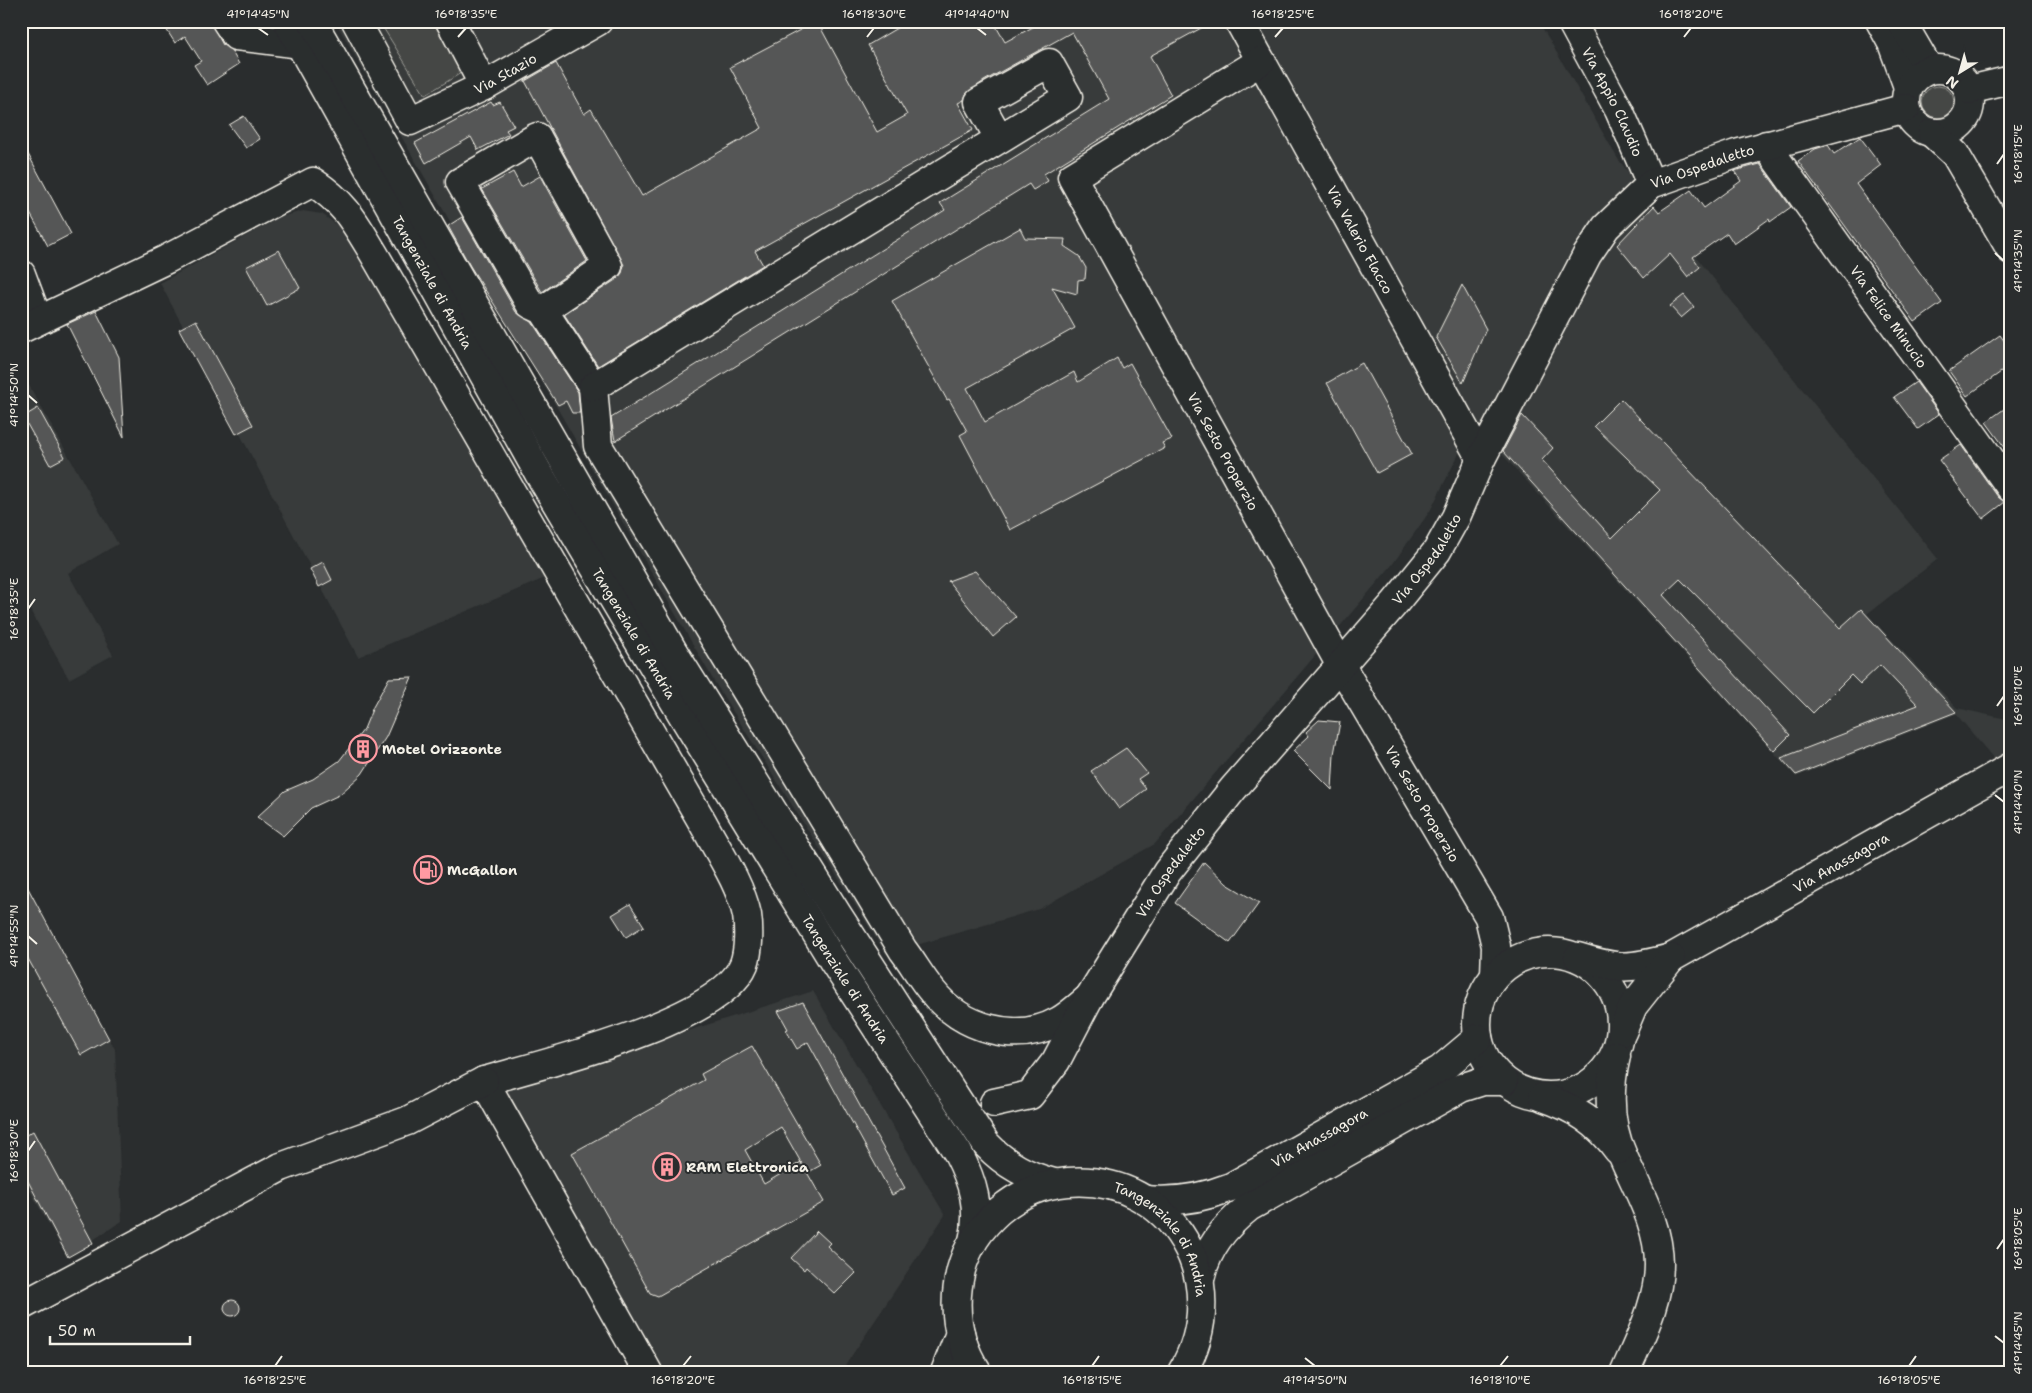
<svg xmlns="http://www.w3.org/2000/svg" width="2032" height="1393" font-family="'Shantell Sans',sans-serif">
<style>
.built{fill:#373a3a}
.green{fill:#444645;stroke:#9c9c96}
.building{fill:#555756;stroke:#f4f1e8}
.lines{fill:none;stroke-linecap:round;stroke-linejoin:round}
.minor-casing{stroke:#f4f1e8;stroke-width:31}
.major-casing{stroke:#f4f1e8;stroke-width:31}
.minor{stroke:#2a2d2e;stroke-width:28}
.major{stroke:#2a2d2e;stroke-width:28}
.ticks{fill:none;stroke:#f4f1e8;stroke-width:2}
.labels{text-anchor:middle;stroke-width:4;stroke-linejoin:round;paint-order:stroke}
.street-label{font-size:14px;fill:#f4f1e8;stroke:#2a2d2e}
.poi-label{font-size:14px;font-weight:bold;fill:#f4f1e8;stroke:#2a2d2e;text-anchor:start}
.neatline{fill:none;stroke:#f4f1e8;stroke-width:2}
.ticks-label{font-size:12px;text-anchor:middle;fill:#f4f1e8}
</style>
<rect width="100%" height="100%" fill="#2a2d2e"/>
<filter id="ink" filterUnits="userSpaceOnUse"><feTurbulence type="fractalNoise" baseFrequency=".02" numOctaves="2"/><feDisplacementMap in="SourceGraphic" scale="10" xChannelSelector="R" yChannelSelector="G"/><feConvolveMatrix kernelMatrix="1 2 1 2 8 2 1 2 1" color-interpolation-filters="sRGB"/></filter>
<g filter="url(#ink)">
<!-- built -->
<g class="built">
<path d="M 335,21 L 1552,21 L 1542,27 L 1618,159 L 1938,559 L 1867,614 L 1957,708 L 2011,720 L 2011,779 L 1956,714 L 1796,777 L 1499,451 L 1475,422 L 1430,511 L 1392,565 L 1155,844 L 1039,909 L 886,954 L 715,683 Z"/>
<path d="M 303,211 L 322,214 L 341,228 L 545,578 L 358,657 L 160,283 L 280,217 Z"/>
<path d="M 21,371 L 118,544 L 68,573 L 113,655 L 69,679 L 21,594 Z"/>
<path d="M 21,883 L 115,1049 L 122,1221 L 67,1257 L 21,1175 Z"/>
<path d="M 813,991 L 945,1215 L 841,1372 L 661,1372 L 499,1091 Z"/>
</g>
<!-- green -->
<g class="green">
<path d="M 379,21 L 433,21 L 461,73 L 425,95 Z"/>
<circle cx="1938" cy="102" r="16"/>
</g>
<!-- building -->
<g class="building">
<path d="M 161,21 L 210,21 L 223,45 L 231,50 L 239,64 L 207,85 L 194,65 L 201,61 L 185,36 L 175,43 Z"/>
<path d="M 817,21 L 877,132 L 907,115 L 868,45 L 902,25 L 904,21 L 993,21 L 1005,42 L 1044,21 L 1214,21 L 1150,56 L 1171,95 L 1044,174 L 1048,181 L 1033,190 L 1029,184 L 615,441 L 611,418 L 945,210 L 940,203 L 1109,99 L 1072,32 L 984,81 L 966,94 L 964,100 L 958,103 L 973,130 L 755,251 L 763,265 L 598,366 L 564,314 L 617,279 L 622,273 L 624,265 L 525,81 L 556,63 L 584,114 L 591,109 L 642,196 L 762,128 L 730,67 Z"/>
<path d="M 491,102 L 493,105 L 500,102 L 514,126 L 506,130 L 509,134 L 478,150 L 471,137 L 426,163 L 415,143 Z"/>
<path d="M 244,116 L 260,139 L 246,148 L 229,125 Z"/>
<path d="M 1860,137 L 1881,165 L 1856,184 L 1942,303 L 1915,322 L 1798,161 L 1815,149 L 1828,145 L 1834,154 Z"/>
<path d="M 21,141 L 71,234 L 48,246 L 21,197 Z"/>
<path d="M 1760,164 L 1791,207 L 1770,222 L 1769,219 L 1734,244 L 1727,233 L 1693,257 L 1700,267 L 1688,277 L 1670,254 L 1644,278 L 1617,245 L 1654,206 L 1659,212 L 1691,190 L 1704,208 L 1741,181 L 1734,171 Z"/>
<path d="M 513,172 L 521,187 L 540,176 L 587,261 L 542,292 L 482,189 Z"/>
<path d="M 462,217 L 516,312 L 532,322 L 578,392 L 580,413 L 572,413 L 566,401 L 558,405 L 470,266 L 448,226 Z"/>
<path d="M 1020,228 L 1025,238 L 1065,239 L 1064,246 L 1079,256 L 1086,268 L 1085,279 L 1078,280 L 1077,294 L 1052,287 L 1075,328 L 967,388 L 985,422 L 1074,372 L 1078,382 L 1117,358 L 1122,368 L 1130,363 L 1172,439 L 1162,443 L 1165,448 L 1010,530 L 960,435 L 967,431 L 949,399 L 947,400 L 892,301 Z"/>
<path d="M 279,250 L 300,288 L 267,306 L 246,267 Z"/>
<path d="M 1462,285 L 1486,329 L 1463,383 L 1436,337 Z"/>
<path d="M 1684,295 L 1694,307 L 1681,318 L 1670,306 Z"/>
<path d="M 96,311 L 119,357 L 124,437 L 67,324 Z"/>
<path d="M 196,320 L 253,425 L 236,434 L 179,329 Z"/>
<path d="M 2000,335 L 2011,350 L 2011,365 L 1967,396 L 1949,371 Z"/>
<path d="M 1362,363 L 1412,454 L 1377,473 L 1327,383 Z"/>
<path d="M 1916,382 L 1939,414 L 1918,429 L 1894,397 Z"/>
<path d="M 1621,399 L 1840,628 L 1861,609 L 1956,712 L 1796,775 L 1781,758 L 1918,705 L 1880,665 L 1860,684 L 1851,675 L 1813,713 L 1680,579 L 1663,595 L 1790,735 L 1774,751 L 1503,451 L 1522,415 L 1553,448 L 1542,460 L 1612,538 L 1660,490 L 1594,426 Z"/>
<path d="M 2011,404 L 2011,456 L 1986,422 Z"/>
<path d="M 38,408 L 65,457 L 50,465 L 23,417 Z"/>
<path d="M 1961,445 L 1998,497 L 2005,502 L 1983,519 L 1939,460 Z"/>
<path d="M 323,562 L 332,580 L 319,587 L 310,569 Z"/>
<path d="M 975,571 L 1016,617 L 993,637 L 948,581 Z"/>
<path d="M 412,677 L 386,737 L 362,774 L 339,795 L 311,808 L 283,836 L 257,817 L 285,791 L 313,779 L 339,761 L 364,729 L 373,707 L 389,678 Z"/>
<path d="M 1319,720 L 1340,722 L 1334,754 L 1332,790 L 1293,751 L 1309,736 L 1306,732 Z"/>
<path d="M 1126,748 L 1147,773 L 1138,779 L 1146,789 L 1119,809 L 1091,771 Z"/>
<path d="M 1204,862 L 1227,884 L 1259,903 L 1230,943 L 1175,903 Z"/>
<path d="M 21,875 L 109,1039 L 81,1055 L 21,946 Z"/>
<path d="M 630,904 L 644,926 L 626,937 L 612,915 Z"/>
<path d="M 803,1002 L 905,1188 L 892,1195 L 808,1042 L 797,1049 L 786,1030 L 788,1029 L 778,1011 Z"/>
<path d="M 752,1046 L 821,1165 L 807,1173 L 781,1127 L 745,1150 L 764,1184 L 801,1162 L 824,1202 L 658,1296 L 650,1293 L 572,1153 L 704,1080 L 701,1074 Z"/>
<path d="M 33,1131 L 93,1243 L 68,1257 L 21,1168 L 21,1138 Z"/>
<path d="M 817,1231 L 830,1243 L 827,1246 L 856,1273 L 835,1294 L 806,1267 L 804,1270 L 791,1258 Z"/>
<circle cx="232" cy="1308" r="8"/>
</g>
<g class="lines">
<defs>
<g id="minor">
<path d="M 226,21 L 236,36 L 301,44"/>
<path id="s1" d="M 356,21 L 410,121 L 484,86 L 598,21"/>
<path d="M 450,21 L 484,86"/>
<path id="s2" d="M 1239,21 L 1481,459"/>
<path id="s3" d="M 1571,21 L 1619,110 L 1651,184"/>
<path d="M 1880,21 L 1892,43 L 1908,87"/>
<path d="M 1901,21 L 1929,69"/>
<path id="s4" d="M 1261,61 L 1072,177 L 1340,664 L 1489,917 L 1496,946 L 1495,975"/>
<circle cx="1938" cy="101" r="32"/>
<path d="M 1969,90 L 2011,80"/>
<path d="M 1932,133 L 1955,154 L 2011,250"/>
<path id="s5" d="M 1766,145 L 2011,488"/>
<path d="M 21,274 L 38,320"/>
<path d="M 543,310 L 608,266 L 537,137 L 460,182 L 530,304 L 543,310 L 593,387 L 598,446 L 903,950 C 913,963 921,978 932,991 C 961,1028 1016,1045 1059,1021 C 1070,1015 1080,1005 1089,998"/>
<path d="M 21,329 L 167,259 L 313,182 C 346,204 354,221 374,254 L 703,823 C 718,851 740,883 747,915 C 749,929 749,950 744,964 C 721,1022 543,1064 484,1081 L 648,1372"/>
<path d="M 593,387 L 1068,97 L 1049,63 L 979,102 L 999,138"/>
<circle cx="1549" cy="1024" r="72"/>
<path id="s6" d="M 1578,957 C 1620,970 1629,969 1671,958 L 2011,767"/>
<path d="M 1622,1032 L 1633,1006 L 1671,958"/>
<path d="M 1616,1056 C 1608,1090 1608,1124 1623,1156 C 1638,1191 1659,1225 1659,1264 C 1659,1302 1640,1337 1625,1372"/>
<path d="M 1543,1097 C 1575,1108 1598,1122 1618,1150"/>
<path id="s7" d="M 994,1103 L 1030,1095 L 1056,1061 L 1089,998 L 1167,872 L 1233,789 L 1394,604 L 1437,551 L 1456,517 L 1481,459 L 1587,255 L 1606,227 L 1651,184 L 1736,154 L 1906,108"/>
<path id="s8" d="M 1145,1200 C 1176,1203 1203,1198 1231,1187 L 1440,1070 L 1478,1038"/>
<path d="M 1200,1279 C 1207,1248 1224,1227 1249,1207 L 1461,1088 L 1483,1081 L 1504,1081"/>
<path d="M 21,1306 L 281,1167 L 407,1121 L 484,1081"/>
<path d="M 945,1372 L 960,1333"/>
</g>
<g id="major">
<path id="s9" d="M 287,21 L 538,472 L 685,719 L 832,959 L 958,1153 C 973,1182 981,1209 973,1241"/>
<path d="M 312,21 L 674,653 L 837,914 L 986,1144 C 1006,1165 1027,1176 1054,1183"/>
<path id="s10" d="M 977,1372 C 957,1341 952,1306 961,1270 C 967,1247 981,1227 999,1211 C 1019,1194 1042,1184 1068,1182 C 1173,1174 1235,1283 1182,1372"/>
</g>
</defs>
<!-- minor casing -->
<use href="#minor" class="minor-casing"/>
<!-- major casing -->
<use href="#major" class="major-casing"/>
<!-- minor -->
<use href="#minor" class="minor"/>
<!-- major -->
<use href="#major" class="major"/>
</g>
</g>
<!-- ticks -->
<path class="ticks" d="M 258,28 L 268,35M 977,28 L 986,35M 458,37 L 466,28M 867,37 L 874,28M 1275,37 L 1283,28M 1684,37 L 1691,28M 1997,164 L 2004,154M 1995,253 L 2004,261M 28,395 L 37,403M 28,609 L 35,599M 1997,706 L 2004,696M 1995,795 L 2004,802M 28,936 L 37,944M 28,1151 L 35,1141M 1997,1249 L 2004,1239M 1995,1336 L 2004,1343M 1305,1358 L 1315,1366M 275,1366 L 282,1356M 683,1366 L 691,1356M 1092,1366 L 1099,1356M 1500,1366 L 1508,1356M 1909,1366 L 1916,1356"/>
<!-- icons -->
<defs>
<symbol id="building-ring" viewBox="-11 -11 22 22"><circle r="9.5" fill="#2a2d2e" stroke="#ff9aa2" stroke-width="1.5"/><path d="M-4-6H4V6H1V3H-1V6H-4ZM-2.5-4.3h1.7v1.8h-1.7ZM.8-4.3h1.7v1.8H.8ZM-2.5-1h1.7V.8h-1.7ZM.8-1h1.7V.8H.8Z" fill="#ff9aa2"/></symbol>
<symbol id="fuel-ring" viewBox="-11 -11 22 22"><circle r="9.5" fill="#2a2d2e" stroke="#ff9aa2" stroke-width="1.5"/><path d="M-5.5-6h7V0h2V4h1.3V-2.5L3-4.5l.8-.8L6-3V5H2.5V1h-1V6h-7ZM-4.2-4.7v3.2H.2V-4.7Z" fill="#ff9aa2"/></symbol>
</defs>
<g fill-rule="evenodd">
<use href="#building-ring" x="347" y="733" width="32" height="32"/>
<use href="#fuel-ring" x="412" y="854" width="32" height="32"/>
<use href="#building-ring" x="651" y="1151" width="32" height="32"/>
</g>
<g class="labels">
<!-- street labels -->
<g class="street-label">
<text dy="5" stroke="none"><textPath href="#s1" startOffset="220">Via Stazio</textPath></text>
<text dy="5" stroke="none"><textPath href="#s3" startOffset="91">Via Appio Claudio</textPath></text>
<text dy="5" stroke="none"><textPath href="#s7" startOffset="1201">Via Ospedaletto</textPath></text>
<text dy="5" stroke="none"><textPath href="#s2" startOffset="250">Via Valerio Flacco</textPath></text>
<text dy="5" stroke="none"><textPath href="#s9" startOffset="299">Tangenziale di Andria</textPath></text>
<text dy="5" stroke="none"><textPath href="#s5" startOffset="211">Via Felice Minucio</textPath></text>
<text dy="5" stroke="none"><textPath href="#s4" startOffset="535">Via Sesto Properzio</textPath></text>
<text dy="5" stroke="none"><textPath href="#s7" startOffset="706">Via Ospedaletto</textPath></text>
<text dy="5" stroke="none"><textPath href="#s9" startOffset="704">Tangenziale di Andria</textPath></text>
<text dy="5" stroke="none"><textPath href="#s4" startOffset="940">Via Sesto Properzio</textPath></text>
<text dy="5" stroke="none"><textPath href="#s6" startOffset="290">Via Anassagora</textPath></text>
<text dy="5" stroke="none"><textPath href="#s7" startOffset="301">Via Ospedaletto</textPath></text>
<text dy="5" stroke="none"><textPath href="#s9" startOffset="1109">Tangenziale di Andria</textPath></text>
<text dy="5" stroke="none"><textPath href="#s8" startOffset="189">Via Anassagora</textPath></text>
<text dy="5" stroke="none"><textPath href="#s10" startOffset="375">Tangenziale di Andria</textPath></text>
</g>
<!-- poi labels -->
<g class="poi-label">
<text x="382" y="754">Motel Orizzonte</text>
<text x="447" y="875">McGallon</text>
<text x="686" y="1172">RAM Elettronica</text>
</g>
</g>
<!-- margin -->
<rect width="2032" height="1393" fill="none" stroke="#2a2d2e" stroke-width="55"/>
<!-- north arrow -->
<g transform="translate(1960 72) rotate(217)" stroke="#2a2d2e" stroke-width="4" paint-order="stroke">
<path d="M0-4L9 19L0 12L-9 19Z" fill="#f4f1e8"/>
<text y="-8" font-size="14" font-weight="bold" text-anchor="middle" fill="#f4f1e8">N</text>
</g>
<!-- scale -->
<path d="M50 1336v8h140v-8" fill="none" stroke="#f4f1e8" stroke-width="2.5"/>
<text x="58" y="1336" font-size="15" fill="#f4f1e8" stroke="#2a2d2e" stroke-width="4" paint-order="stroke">50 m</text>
<rect x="28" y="28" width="1976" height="1338" class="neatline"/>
<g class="ticks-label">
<text x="258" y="18">41°14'45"N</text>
<text x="466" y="18">16°18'35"E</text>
<text x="874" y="18">16°18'30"E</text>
<text x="977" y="18">41°14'40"N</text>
<text x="1283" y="18">16°18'25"E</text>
<text x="1691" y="18">16°18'20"E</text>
<text transform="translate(2018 154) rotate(-90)" y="4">16°18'15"E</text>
<text transform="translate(2018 261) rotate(-90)" y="4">41°14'35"N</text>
<text transform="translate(14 395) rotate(-90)" y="4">41°14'50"N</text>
<text transform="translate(14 609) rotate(-90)" y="4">16°18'35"E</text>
<text transform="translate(2018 696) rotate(-90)" y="4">16°18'10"E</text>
<text transform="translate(2018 802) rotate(-90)" y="4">41°14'40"N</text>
<text transform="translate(14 936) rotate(-90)" y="4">41°14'55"N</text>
<text transform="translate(14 1151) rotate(-90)" y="4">16°18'30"E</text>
<text transform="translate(2018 1239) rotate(-90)" y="4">16°18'05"E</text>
<text transform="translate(2018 1343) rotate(-90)" y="4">41°14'45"N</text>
<text x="275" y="1384">16°18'25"E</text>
<text x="683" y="1384">16°18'20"E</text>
<text x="1092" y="1384">16°18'15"E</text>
<text x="1315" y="1384">41°14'50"N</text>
<text x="1500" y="1384">16°18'10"E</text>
<text x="1909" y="1384">16°18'05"E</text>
</g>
</svg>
